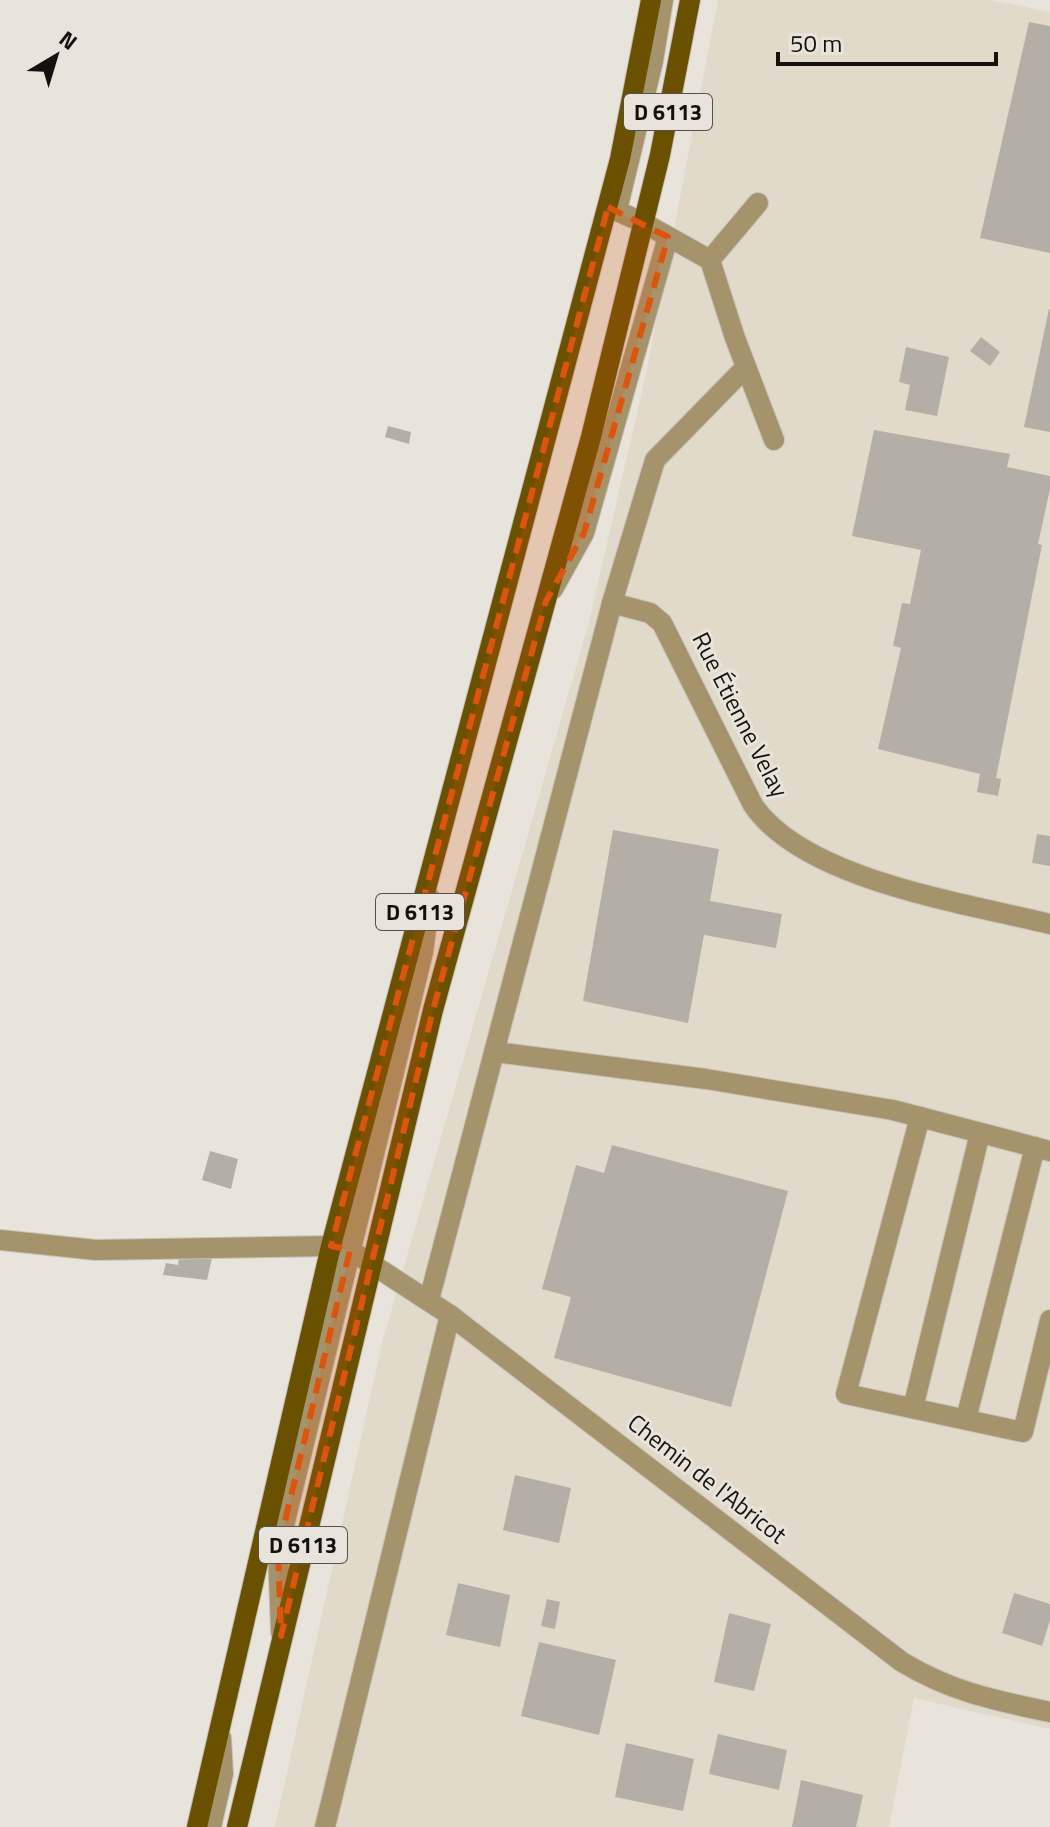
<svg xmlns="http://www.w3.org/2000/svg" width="1050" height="1827" font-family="'Titillium Web',sans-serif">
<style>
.built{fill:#e1daca}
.building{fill:#b3afa7}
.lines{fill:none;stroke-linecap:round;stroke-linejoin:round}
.minor-casing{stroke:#c6c2ba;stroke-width:22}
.major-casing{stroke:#c6c2ba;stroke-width:22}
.minor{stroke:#a5936b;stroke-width:20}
.major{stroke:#6a5102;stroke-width:20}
.marked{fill:#dd550c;fill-opacity:0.2;stroke:#dd550c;stroke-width:6;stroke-dasharray:16 10;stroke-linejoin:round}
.labels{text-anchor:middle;stroke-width:6;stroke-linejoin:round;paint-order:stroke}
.shield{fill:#e8e4db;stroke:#53514c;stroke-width:2}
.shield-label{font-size:22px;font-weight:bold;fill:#13120f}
.street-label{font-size:24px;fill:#13120f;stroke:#e8e4db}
</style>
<rect width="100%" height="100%" fill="#e8e4db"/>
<!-- built -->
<path class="built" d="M 718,0 L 991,0 L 1050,12 L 1050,1729 L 914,1698 L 889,1827 L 275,1827 L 382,1343 L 589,622 L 646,374 Z"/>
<!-- building -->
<g class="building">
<path d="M 1029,22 L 1050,26 L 1050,253 L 980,238 Z"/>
<path d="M 1049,309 L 1050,309 L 1050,432 L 1024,427 Z"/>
<path d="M 981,337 L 1000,352 L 990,366 L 970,351 Z"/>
<path d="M 906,347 L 949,357 L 937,416 L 905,410 L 910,385 L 899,382 Z"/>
<path d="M 388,426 L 411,432 L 409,444 L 385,437 Z"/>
<path d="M 874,430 L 1010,454 L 1007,467 L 1050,476 L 1050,489 L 1038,544 L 1042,545 L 996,778 L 1001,779 L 998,796 L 977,792 L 980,774 L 878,749 L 901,648 L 893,646 L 902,603 L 910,604 L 921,550 L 852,536 Z"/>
<path d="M 613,830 L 719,849 L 710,901 L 782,914 L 776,948 L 704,935 L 688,1023 L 583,1001 Z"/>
<path d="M 1037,834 L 1050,836 L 1050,866 L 1032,863 Z"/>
<path d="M 612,1145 L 788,1191 L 731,1407 L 554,1358 L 571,1297 L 542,1289 L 576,1165 L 604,1173 Z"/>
<path d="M 210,1151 L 238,1159 L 231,1189 L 202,1180 Z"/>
<path d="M 180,1250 L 212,1258 L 207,1280 L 163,1275 L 166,1263 L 178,1265 Z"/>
<path d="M 515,1475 L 571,1488 L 559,1543 L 503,1530 Z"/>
<path d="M 458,1583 L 510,1595 L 500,1647 L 446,1635 Z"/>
<path d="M 1014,1593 L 1050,1604 L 1050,1620 L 1042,1646 L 1002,1633 Z"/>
<path d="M 547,1599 L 560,1602 L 555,1629 L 541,1626 Z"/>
<path d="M 729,1613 L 771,1624 L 754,1691 L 714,1682 Z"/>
<path d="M 539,1642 L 616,1660 L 599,1735 L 521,1716 Z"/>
<path d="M 718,1734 L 787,1750 L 779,1790 L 709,1774 Z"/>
<path d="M 626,1743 L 694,1759 L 683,1811 L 615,1797 Z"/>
<path d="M 801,1780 L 863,1795 L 856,1827 L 792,1827 Z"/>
</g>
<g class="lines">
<defs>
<g id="minor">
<path d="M 608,207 L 642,222 L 710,260 L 735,338 L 774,440"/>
<path d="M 617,210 L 653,61 L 663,0"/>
<path d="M 710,260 L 758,203"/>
<path d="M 553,589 L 584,533 L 668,237"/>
<path d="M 612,603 L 650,613 L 662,623 L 753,805 C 804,880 965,903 1050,924"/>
<path d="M 495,1052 L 706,1079 L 893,1110 L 1050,1151"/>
<path d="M 920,1117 L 846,1394 L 1023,1432 L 1050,1320"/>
<path d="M 0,1240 L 96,1250 L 331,1246 L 350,1250 L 450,1315 L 902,1662 C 952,1692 993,1700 1050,1712"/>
<path d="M 429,1300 L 612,603 L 655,460 L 746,367"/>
<path d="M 913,1408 L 980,1133"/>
<path d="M 966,1419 L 1035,1147"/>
<path d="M 281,1632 L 278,1550 L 423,952 L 430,898"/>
<path d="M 211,1827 L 223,1774 L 221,1738"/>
<path d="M 325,1827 L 450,1315"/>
</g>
<g id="major">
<path d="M 197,1827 L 331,1246 L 620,159 L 651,0"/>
<path d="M 237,1827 L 433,1010 L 591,437 L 660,155 L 690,0"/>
</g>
</defs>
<!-- minor casing -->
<use href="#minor" class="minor-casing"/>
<!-- major casing -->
<use href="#major" class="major-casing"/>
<!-- minor -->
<use href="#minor" class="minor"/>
<!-- major -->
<use href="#major" class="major"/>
</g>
<!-- marked area -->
<path class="marked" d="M 608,207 L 668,237 L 584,533 L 546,601 L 433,1010 L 281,1636 L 278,1550 L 350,1250 L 331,1246 Z"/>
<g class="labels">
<!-- shield labels -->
<g class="shield">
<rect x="624" y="94" width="88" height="36" rx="6"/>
<rect x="376" y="894" width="88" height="36" rx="6"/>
<rect x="259" y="1527" width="88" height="36" rx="6"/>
</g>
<g class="shield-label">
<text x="668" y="120">D 6113</text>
<text x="420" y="920">D 6113</text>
<text x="303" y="1553">D 6113</text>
</g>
<!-- street labels -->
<g class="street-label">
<text transform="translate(740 715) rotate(63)" y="8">Rue Étienne Velay</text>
<text transform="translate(707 1479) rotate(38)" y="8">Chemin de l'Abricot</text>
</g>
</g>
<!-- north arrow -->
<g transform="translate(56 56) rotate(38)" stroke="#e8e4db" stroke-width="6" paint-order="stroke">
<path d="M0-6L14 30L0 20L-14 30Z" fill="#13120f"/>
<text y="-12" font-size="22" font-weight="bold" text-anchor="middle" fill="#13120f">N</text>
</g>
<!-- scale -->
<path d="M778 52v12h218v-12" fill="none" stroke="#13120f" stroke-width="4"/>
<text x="790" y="52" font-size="24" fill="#13120f" stroke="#e8e4db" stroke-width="6" paint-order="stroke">50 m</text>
</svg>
